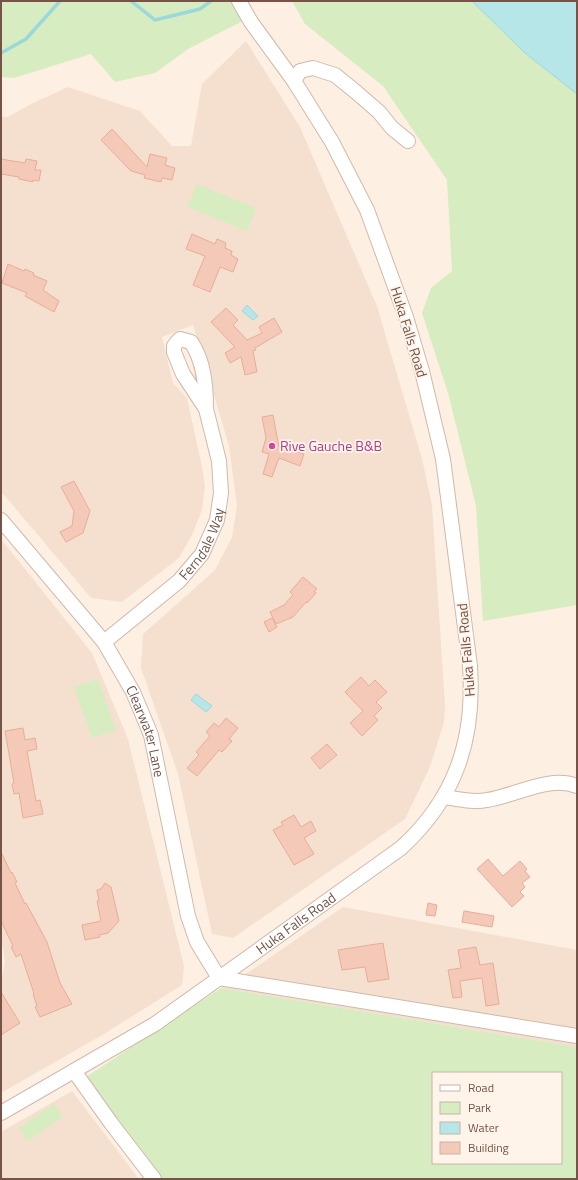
<svg xmlns="http://www.w3.org/2000/svg" width="578" height="1180" font-family="'Titillium Web',sans-serif">
<style>
.residential{fill:#f5e0d0}
.green{fill:#d7ecc0;fill-rule:evenodd}
.water{fill:#b6e6e8;stroke:#9bd8da}
.lines{fill:none;stroke-linecap:round;stroke-linejoin:round}
.stream{stroke:#9bd8da;stroke-width:3.5}
.building{fill:#f4c9b8;stroke:#e8ad98}
.minor-casing{stroke:#d1b8ab;stroke-width:16}
.minor{stroke:#fff;stroke-width:14}
.hotel-dot{fill:#d1479c;stroke:#fff4ea;stroke-width:1.5}
.labels{text-anchor:middle;stroke-width:3.5;stroke-linejoin:round;paint-order:stroke}
.street-label{font-size:14px;fill:#765347;stroke:#fff4ea}
.hotel-label{font-size:14px;fill:#b23c85;stroke:#fff4ea;text-anchor:start}
</style>
<rect width="100%" height="100%" fill="#fdf0e2"/>
<!-- residential -->
<g class="residential">
<path d="M 246,41 L 300,127 L 377,306 L 422,459 L 432,505 L 445,705 L 444,722 L 430,767 L 405,819 L 233,938 L 212,934 L 178,774 L 141,668 L 143,634 L 215,570 L 232,537 L 237,506 L 229,446 L 193,325 L 162,337 L 173,383 L 187,398 L 202,467 L 205,486 L 202,510 L 192,535 L 179,558 L 122,602 L 91,598 L 5,496 L 1,493 L 1,117 L 8,117 L 31,104 L 68,87 L 140,111 L 172,146 L 191,146 L 202,84 Z"/>
<path d="M 1,539 L 92,653 L 128,739 L 184,966 L 182,985 L 104,1034 L 1,1093 L 1,982 L 5,963 L 3,947 L 1,943 Z"/>
<path d="M 343,907 L 577,950 L 577,1047 L 221,988 L 252,970 Z"/>
<path d="M 72,1091 L 139,1179 L 1,1179 L 1,1132 Z"/>
</g>
<!-- green -->
<g class="green">
<path d="M 1,1 L 234,1 L 245,20 L 188,49 L 155,73 L 115,82 L 91,54 L 14,78 L 1,77 Z"/>
<path d="M 292,1 L 472,1 L 525,53 L 577,94 L 577,605 L 483,621 L 476,506 L 448,393 L 422,313 L 431,288 L 452,271 L 447,180 L 383,86 L 305,24 Z"/>
<path d="M 197,184 L 256,208 L 247,231 L 187,207 Z"/>
<path d="M 98,679 L 116,730 L 92,738 L 74,687 Z"/>
<path d="M 221,988 L 577,1047 L 577,1179 L 162,1179 L 86,1077 ZM 433,1073 L 561,1073 L 561,1163 L 433,1163 Z"/>
<path d="M 54,1104 L 63,1117 L 28,1141 L 19,1128 Z"/>
</g>
<!-- water -->
<g class="water">
<path d="M 472,1 L 577,1 L 577,94 L 525,53 Z"/>
<path d="M 247,305 L 258,316 L 253,320 L 242,311 Z"/>
<path d="M 196,694 L 212,706 L 206,712 L 191,700 Z"/>
</g>
<g class="lines">
<!-- stream -->
<g class="stream">
<path d="M 131,1 L 155,20 L 200,9 L 211,1"/>
<path d="M 1,53 L 26,39 L 60,1"/>
</g>
</g>
<!-- building -->
<g class="building">
<path d="M 112,129 L 147,167 L 150,154 L 167,158 L 165,165 L 175,168 L 172,180 L 162,178 L 161,182 L 144,178 L 145,175 L 131,171 L 101,140 Z"/>
<path d="M 1,159 L 25,163 L 26,159 L 37,161 L 35,170 L 41,170 L 39,181 L 33,180 L 33,182 L 19,179 L 19,177 L 1,174 Z"/>
<path d="M 192,234 L 215,244 L 217,239 L 226,243 L 225,248 L 232,251 L 231,255 L 238,259 L 233,272 L 220,267 L 210,292 L 193,285 L 205,256 L 186,249 Z"/>
<path d="M 8,264 L 24,271 L 25,269 L 34,273 L 33,275 L 47,281 L 43,290 L 59,301 L 54,312 L 25,296 L 27,293 L 2,283 Z"/>
<path d="M 226,308 L 238,320 L 233,325 L 247,340 L 262,333 L 259,327 L 274,318 L 282,332 L 255,348 L 256,350 L 253,351 L 257,372 L 245,375 L 241,357 L 230,363 L 225,353 L 235,347 L 211,322 Z"/>
<path d="M 273,415 L 279,447 L 304,454 L 300,466 L 279,458 L 272,477 L 263,474 L 269,454 L 262,452 L 266,438 L 262,417 Z"/>
<path d="M 74,481 L 90,511 L 83,533 L 66,542 L 60,532 L 72,526 L 74,511 L 61,487 Z"/>
<path d="M 303,577 L 317,589 L 314,592 L 316,593 L 307,603 L 306,602 L 293,617 L 276,624 L 270,612 L 284,605 L 293,595 L 290,592 Z"/>
<path d="M 272,618 L 277,627 L 269,632 L 264,622 Z"/>
<path d="M 361,677 L 369,686 L 375,680 L 387,692 L 376,702 L 382,708 L 374,716 L 378,720 L 362,736 L 350,723 L 363,711 L 345,692 Z"/>
<path d="M 226,718 L 238,728 L 229,739 L 232,741 L 222,752 L 219,750 L 197,776 L 187,768 L 199,755 L 196,752 L 210,736 L 206,732 L 214,723 L 219,727 Z"/>
<path d="M 23,728 L 25,740 L 35,738 L 37,749 L 27,751 L 36,801 L 40,800 L 43,814 L 23,818 L 19,793 L 14,794 L 12,784 L 14,783 L 5,731 Z"/>
<path d="M 327,744 L 337,755 L 320,769 L 311,758 Z"/>
<path d="M 294,815 L 301,827 L 311,821 L 316,831 L 304,838 L 314,854 L 294,865 L 273,830 L 283,825 L 281,822 Z"/>
<path d="M 1,852 L 11,873 L 12,872 L 17,882 L 15,883 L 25,904 L 26,903 L 47,942 L 60,983 L 72,1004 L 40,1017 L 35,1007 L 37,1006 L 33,994 L 34,994 L 21,954 L 16,957 L 11,947 L 13,946 L 1,921 Z"/>
<path d="M 488,859 L 503,876 L 520,861 L 527,869 L 525,871 L 530,877 L 522,883 L 525,887 L 520,892 L 524,896 L 512,907 L 477,869 Z"/>
<path d="M 105,883 L 111,887 L 119,921 L 108,933 L 99,935 L 100,937 L 85,940 L 82,925 L 101,921 L 97,901 L 99,901 L 97,890 L 101,889 Z"/>
<path d="M 428,903 L 437,905 L 435,916 L 426,915 Z"/>
<path d="M 464,911 L 494,916 L 492,927 L 462,922 Z"/>
<path d="M 383,943 L 389,979 L 368,982 L 365,967 L 342,970 L 338,950 Z"/>
<path d="M 476,947 L 480,965 L 493,963 L 499,1004 L 486,1006 L 482,978 L 460,981 L 462,997 L 453,998 L 448,970 L 461,968 L 458,950 Z"/>
<path d="M 1,992 L 20,1023 L 1,1035 Z"/>
</g>
<g class="lines">
<defs>
<g id="minor">
<path d="M 294,81 L 300,71 L 313,68 L 335,75 L 356,92 L 379,112 L 392,128 L 408,141"/>
<path id="s1" d="M 1,520 L 104,642 L 133,692 L 151,735 L 188,916 L 197,942 L 219,978 L 577,1036"/>
<path id="s2" d="M 104,642 L 179,581 L 202,554 L 217,520 L 221,493 L 219,461 L 206,409 L 183,374 L 174,352 L 174,346 L 177,342 L 180,339 L 191,342 C 204,361 206,386 206,409"/>
<path d="M 444,797 C 458,799 473,803 487,800 C 515,796 549,775 577,786"/>
<path d="M 74,1071 L 111,1123 L 154,1179"/>
<path id="s3" d="M 1,1113 L 155,1024 L 401,848 C 456,798 475,739 470,666 L 443,459 L 422,371 L 406,317 L 367,210 L 332,142 L 294,81 L 251,22 L 239,1"/>
</g>
</defs>
<!-- minor casing -->
<use href="#minor" class="minor-casing"/>
<!-- minor -->
<use href="#minor" class="minor"/>
</g>
<!-- markers -->
<circle class="hotel-dot" cx="272" cy="446" r="4"/>
<g class="labels">
<!-- street labels -->
<g class="street-label">
<text transform="translate(409 332) rotate(73)" y="5">Huka Falls Road</text>
<text dy="5" stroke="none"><textPath href="#s2" startOffset="141">Ferndale Way</textPath></text>
<text transform="translate(466 650) rotate(-95)" y="5">Huka Falls Road</text>
<text dy="5" stroke="none"><textPath href="#s1" startOffset="259">Clearwater Lane</textPath></text>
<text dy="5" stroke="none"><textPath href="#s3" startOffset="351">Huka Falls Road</textPath></text>
</g>
<!-- hotel labels -->
<g class="hotel-label">
<text x="280" y="451">Rive Gauche B&amp;B</text>
</g>
</g>
<!-- border -->
<rect width="578" height="1180" fill="none" stroke="#765347" stroke-width="4"/>
<!-- legend -->
<rect x="432" y="1072" width="130" height="92" fill="#fff4ea" stroke="#c8b4a9"/>
<rect x="440" y="1085" width="20" height="6" fill="#ffffff" stroke="#c8b4a9"/>
<text x="468" y="1092" font-size="12" fill="#765347">Road</text>
<rect x="440" y="1102" width="20" height="12" fill="#d7ecc0" stroke="#c8b4a9"/>
<text x="468" y="1112" font-size="12" fill="#765347">Park</text>
<rect x="440" y="1122" width="20" height="12" fill="#b6e6e8" stroke="#c8b4a9"/>
<text x="468" y="1132" font-size="12" fill="#765347">Water</text>
<rect x="440" y="1142" width="20" height="12" fill="#f4c9b8" stroke="#c8b4a9"/>
<text x="468" y="1152" font-size="12" fill="#765347">Building</text>
</svg>
